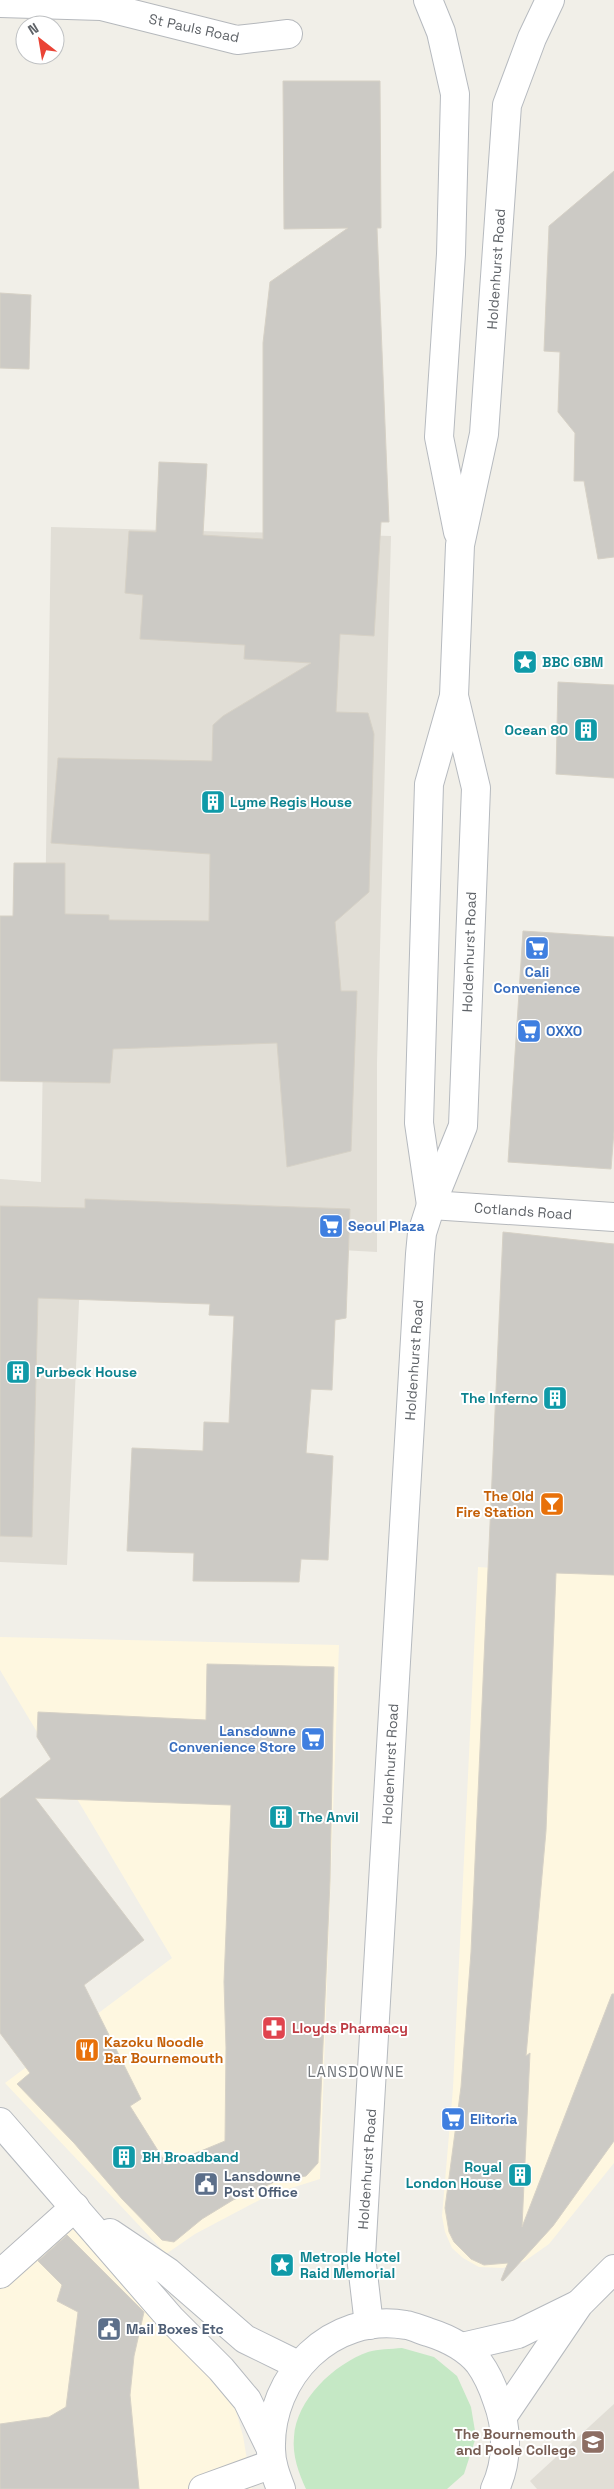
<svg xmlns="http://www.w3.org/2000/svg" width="614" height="2489" font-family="'Space Grotesk',sans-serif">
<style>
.commercial{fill:#fef7e0}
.education{fill:#e1ded6}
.green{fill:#c5e8c5}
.building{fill:#cccac5;stroke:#d6d1c6;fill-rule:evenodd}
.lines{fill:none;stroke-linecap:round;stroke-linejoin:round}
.street-casing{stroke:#b5b8bc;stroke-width:30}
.secondary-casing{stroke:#b6babf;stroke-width:30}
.street{stroke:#fff;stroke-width:28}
.secondary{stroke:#fff;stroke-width:28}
.labels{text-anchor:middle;stroke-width:4;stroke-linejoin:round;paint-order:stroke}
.street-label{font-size:14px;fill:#5f6368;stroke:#fff}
.culture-label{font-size:14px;font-weight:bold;fill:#0d838f;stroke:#fff;text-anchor:start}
.shop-label{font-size:14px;font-weight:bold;fill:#366cbe;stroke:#fff;text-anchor:start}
.food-label{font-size:14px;font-weight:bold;fill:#c56008;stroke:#fff;text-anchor:end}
.health-label{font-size:14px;font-weight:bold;fill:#be3a42;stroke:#fff;text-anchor:start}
.service-label{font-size:14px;font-weight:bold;fill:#4e5e75;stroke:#fff;text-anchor:start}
.education-label{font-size:14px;font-weight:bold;fill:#785e54;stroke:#fff;text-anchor:end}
.neighbourhood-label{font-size:15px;letter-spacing:1px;fill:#70757a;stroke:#fff}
</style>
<rect width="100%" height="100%" fill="#f1efe8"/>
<!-- commercial -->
<g class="commercial">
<path d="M 478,1567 L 614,1575 L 614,2163 L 549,2244 L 525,2261 L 503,2268 L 479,2267 L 463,2258 L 452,2248 L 445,2232 L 442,2216 L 453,2088 Z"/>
<path d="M 0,1637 L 339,1645 L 320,2179 L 269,2195 L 195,2234 L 166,2254 L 5,2083 L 172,1958 L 0,1670 Z"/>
<path d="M 68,2221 L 233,2400 L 243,2436 L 252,2489 L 0,2489 L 0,2286 Z"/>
</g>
<!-- education -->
<g class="education">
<path d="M 51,527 L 391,536 L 377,1063 L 377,1252 L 82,1236 L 67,1565 L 0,1562 L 0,1179 L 41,1182 Z"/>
<path d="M 614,2404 L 614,2489 L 537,2489 L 530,2481 Z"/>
</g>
<!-- green -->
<path class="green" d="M 402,2348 L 434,2357 L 457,2376 L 471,2407 L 476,2437 L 464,2474 L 447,2489 L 306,2489 C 299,2474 292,2455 294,2437 C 296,2400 334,2364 368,2352 C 378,2349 391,2349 402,2348 Z"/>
<!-- building -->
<g class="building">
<path d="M 283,81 L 380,81 L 381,228 L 377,228 L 389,522 L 381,522 L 374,636 L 340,634 L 336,712 L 368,713 L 374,734 L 369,892 L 335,922 L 341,991 L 357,991 L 351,1151 L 287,1167 L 277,1043 L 113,1049 L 110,1083 L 0,1081 L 0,916 L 13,916 L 14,863 L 65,863 L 65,914 L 109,915 L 109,920 L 209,921 L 210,854 L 51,843 L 58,758 L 212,761 L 213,725 L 223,716 L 311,663 L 244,659 L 245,645 L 140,639 L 143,595 L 125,593 L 129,531 L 156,532 L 159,462 L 207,464 L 203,535 L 263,539 L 263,343 L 270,282 L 348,228 L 284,229 Z"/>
<path d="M 614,171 L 614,557 L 598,559 L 584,481 L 574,481 L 575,433 L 558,412 L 560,352 L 544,351 L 549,226 Z"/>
<path d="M 0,293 L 31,295 L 29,369 L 0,368 Z"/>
<path d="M 558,682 L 614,685 L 614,778 L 556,774 Z"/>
<path d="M 523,931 L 614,937 L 614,1131 L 611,1169 L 508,1162 Z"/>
<path d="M 85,1199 L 350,1209 L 346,1318 L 335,1320 L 332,1390 L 311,1389 L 306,1453 L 333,1456 L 328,1560 L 301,1559 L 299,1582 L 193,1581 L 194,1553 L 127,1551 L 132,1448 L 203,1451 L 204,1422 L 229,1423 L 234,1316 L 209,1315 L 210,1304 L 38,1298 L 32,1537 L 0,1536 L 0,1206 L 85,1208 Z"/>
<path d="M 503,1232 L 614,1244 L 614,1575 L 556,1573 L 546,1831 L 526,2056 L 530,2053 L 522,2227 L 612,1994 L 614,1994 L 614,2141 L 553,2226 L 503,2281 L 501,2280 L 508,2263 L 484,2265 L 471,2259 L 454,2242 L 449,2232 L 445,2208 L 461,2087 L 471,1952 Z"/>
<path d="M 207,1664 L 334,1667 L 330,1881 L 318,2163 L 306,2176 L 277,2181 L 233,2200 L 202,2219 L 174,2242 L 162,2240 L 122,2199 L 74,2143 L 17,2084 L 30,2073 L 0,2033 L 0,1799 L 51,1759 L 37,1737 L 38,1712 L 206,1720 ZM 35,1798 L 231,1805 L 224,1982 L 226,2048 L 225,2141 L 167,2165 L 130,2106 L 141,2099 L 84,1985 L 144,1940 Z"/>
<path d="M 67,2235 L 144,2312 L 134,2356 L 130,2395 L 139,2489 L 0,2489 L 0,2424 L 49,2417 L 66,2407 L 78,2312 L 57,2301 L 62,2285 L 38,2261 Z"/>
</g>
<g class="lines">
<defs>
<g id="street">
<path d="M 0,3 L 101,6 L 237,40 L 288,34"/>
<path d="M 431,1205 L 614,1217"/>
<path d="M 0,2274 L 75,2207"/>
<path d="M 203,2489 L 272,2464"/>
</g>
<g id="secondary">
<path d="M 428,0 L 441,32 L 455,94 L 451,254 L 439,437 L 458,532"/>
<path d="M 431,1205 L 419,1123 L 429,784 L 454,696 L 460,545 L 484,434 L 507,105 L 532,38 L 550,0"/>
<path d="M 0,2122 L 171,2319 L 221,2369 L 247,2400 L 270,2447"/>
<path d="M 110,2233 L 168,2272 L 245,2339 L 298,2365"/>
<path d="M 369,2325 L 361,2256 L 420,1254 L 422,1233 L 431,1205 L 463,1126 L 476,788 L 454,696"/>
<path d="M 462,2347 L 518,2334 L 577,2305"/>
<path d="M 503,2416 L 579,2304 L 614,2269"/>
<path d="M 281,2489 C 276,2476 271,2463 271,2449 C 269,2376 331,2312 406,2325 C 413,2326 421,2330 428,2332 C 447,2338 466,2347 479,2363 C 487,2374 493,2388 497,2400 C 508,2429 508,2461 495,2489"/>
</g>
</defs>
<!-- street casing -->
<use href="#street" class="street-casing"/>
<!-- secondary casing -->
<use href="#secondary" class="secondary-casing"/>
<!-- street -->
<use href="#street" class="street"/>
<!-- secondary -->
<use href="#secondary" class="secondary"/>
</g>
<!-- icons -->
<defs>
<symbol id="sight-square" viewBox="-11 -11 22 22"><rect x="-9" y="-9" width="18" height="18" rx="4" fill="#0f9aa8" stroke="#fff"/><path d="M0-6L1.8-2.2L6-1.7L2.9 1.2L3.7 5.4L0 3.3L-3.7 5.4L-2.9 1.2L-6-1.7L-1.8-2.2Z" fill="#fff"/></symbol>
<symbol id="building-square" viewBox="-11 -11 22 22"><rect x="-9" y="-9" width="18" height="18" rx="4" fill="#0f9aa8" stroke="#fff"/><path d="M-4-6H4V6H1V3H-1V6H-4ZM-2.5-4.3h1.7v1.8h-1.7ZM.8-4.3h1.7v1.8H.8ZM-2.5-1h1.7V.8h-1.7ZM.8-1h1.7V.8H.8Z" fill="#fff"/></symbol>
<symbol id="supermarket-square" viewBox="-11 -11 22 22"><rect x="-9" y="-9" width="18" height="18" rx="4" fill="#3f7fe0" stroke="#fff"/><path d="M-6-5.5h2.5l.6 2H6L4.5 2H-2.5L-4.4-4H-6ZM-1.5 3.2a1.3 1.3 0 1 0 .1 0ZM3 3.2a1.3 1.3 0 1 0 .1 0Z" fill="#fff"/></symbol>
<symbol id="bar-square" viewBox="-11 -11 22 22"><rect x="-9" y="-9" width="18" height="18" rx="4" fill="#e8710a" stroke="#fff"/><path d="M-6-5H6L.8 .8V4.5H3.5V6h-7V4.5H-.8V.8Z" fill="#fff"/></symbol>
<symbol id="pharmacy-square" viewBox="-11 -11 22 22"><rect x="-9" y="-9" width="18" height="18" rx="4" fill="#e0444e" stroke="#fff"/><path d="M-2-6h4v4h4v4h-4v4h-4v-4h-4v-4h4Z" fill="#fff"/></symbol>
<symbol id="restaurant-square" viewBox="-11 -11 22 22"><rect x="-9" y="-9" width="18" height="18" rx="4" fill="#e8710a" stroke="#fff"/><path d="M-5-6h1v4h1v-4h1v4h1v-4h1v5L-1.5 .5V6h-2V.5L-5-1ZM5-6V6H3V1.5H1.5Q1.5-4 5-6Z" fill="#fff"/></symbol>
<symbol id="civic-square" viewBox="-11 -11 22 22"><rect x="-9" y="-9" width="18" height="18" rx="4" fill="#5c6f8a" stroke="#fff"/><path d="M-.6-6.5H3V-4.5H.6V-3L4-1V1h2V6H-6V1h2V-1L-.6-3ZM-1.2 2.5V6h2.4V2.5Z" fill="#fff"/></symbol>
<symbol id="university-square" viewBox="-11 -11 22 22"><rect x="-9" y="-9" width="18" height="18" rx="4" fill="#8d6e63" stroke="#fff"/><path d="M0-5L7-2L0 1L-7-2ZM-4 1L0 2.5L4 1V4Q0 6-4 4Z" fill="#fff"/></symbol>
</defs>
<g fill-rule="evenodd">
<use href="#sight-square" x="511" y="648" width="28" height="28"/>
<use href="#building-square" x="572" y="716" width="28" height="28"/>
<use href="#building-square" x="199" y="788" width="28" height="28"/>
<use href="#supermarket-square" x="523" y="934" width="28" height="28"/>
<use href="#supermarket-square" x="515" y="1017" width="28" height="28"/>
<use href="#supermarket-square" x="317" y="1212" width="28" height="28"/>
<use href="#building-square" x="4" y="1358" width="28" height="28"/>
<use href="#building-square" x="541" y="1384" width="28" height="28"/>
<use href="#bar-square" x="538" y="1490" width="28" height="28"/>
<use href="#supermarket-square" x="299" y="1725" width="28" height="28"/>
<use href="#building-square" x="267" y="1803" width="28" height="28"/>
<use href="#pharmacy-square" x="260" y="2014" width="28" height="28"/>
<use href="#restaurant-square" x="73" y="2036" width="28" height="28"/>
<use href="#supermarket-square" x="439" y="2105" width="28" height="28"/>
<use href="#building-square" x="110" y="2143" width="28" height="28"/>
<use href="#building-square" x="506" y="2161" width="28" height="28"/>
<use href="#civic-square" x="192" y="2170" width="28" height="28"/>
<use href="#sight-square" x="268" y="2251" width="28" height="28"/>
<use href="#civic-square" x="95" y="2315" width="28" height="28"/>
<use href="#university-square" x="579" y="2428" width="28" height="28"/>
</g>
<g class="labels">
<!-- street labels -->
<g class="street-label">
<text transform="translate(194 28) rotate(12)" y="5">St Pauls Road</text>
<text transform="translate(496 269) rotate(-86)" y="5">Holdenhurst Road</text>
<text transform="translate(469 952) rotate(-88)" y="5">Holdenhurst Road</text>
<text transform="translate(523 1211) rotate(4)" y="5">Cotlands Road</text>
<text transform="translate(414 1360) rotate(-86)" y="5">Holdenhurst Road</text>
<text transform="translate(390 1764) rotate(-87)" y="5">Holdenhurst Road</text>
<text transform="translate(367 2169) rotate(-86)" y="5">Holdenhurst Road</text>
</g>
<!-- culture labels -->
<g class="culture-label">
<text x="542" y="667">BBC 6BM</text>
<text x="568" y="735" text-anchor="end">Ocean 80</text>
<text x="230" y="807">Lyme Regis House</text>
<text x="36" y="1377">Purbeck House</text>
<text x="538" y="1403" text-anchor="end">The Inferno</text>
<text x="298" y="1822">The Anvil</text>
<text x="142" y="2162">BH Broadband</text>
<text x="502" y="2172" text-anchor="end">Royal<tspan x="502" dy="16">London House</tspan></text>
<text x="300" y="2262">Metrople Hotel<tspan x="300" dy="16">Raid Memorial</tspan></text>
</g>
<!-- shop labels -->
<g class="shop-label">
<text x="537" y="977" text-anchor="middle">Cali<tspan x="537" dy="16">Convenience</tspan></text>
<text x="546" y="1036">OXXO</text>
<text x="348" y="1231">Seoul Plaza</text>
<text x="296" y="1736" text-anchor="end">Lansdowne<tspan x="296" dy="16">Convenience Store</tspan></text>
<text x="470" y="2124">Elitoria</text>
</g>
<!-- food labels -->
<g class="food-label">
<text x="534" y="1501">The Old<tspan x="534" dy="16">Fire Station</tspan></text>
<text x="104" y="2047" text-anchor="start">Kazoku Noodle<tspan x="104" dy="16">Bar Bournemouth</tspan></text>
</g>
<!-- health labels -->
<g class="health-label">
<text x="292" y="2033">Lloyds Pharmacy</text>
</g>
<!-- service labels -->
<g class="service-label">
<text x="224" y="2181">Lansdowne<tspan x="224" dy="16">Post Office</tspan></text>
<text x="126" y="2334">Mail Boxes Etc</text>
</g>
<!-- education labels -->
<g class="education-label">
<text x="576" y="2439">The Bournemouth<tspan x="576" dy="16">and Poole College</tspan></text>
</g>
<!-- neighbourhood labels -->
<g class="neighbourhood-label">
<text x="356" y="2077">LANSDOWNE</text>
</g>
</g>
<!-- north arrow -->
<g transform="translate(40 40) rotate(329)"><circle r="24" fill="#ffffff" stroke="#bfc1c3"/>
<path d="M0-4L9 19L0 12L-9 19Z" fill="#ea4335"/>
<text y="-8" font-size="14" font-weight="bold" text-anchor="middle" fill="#5f6368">N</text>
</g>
</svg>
